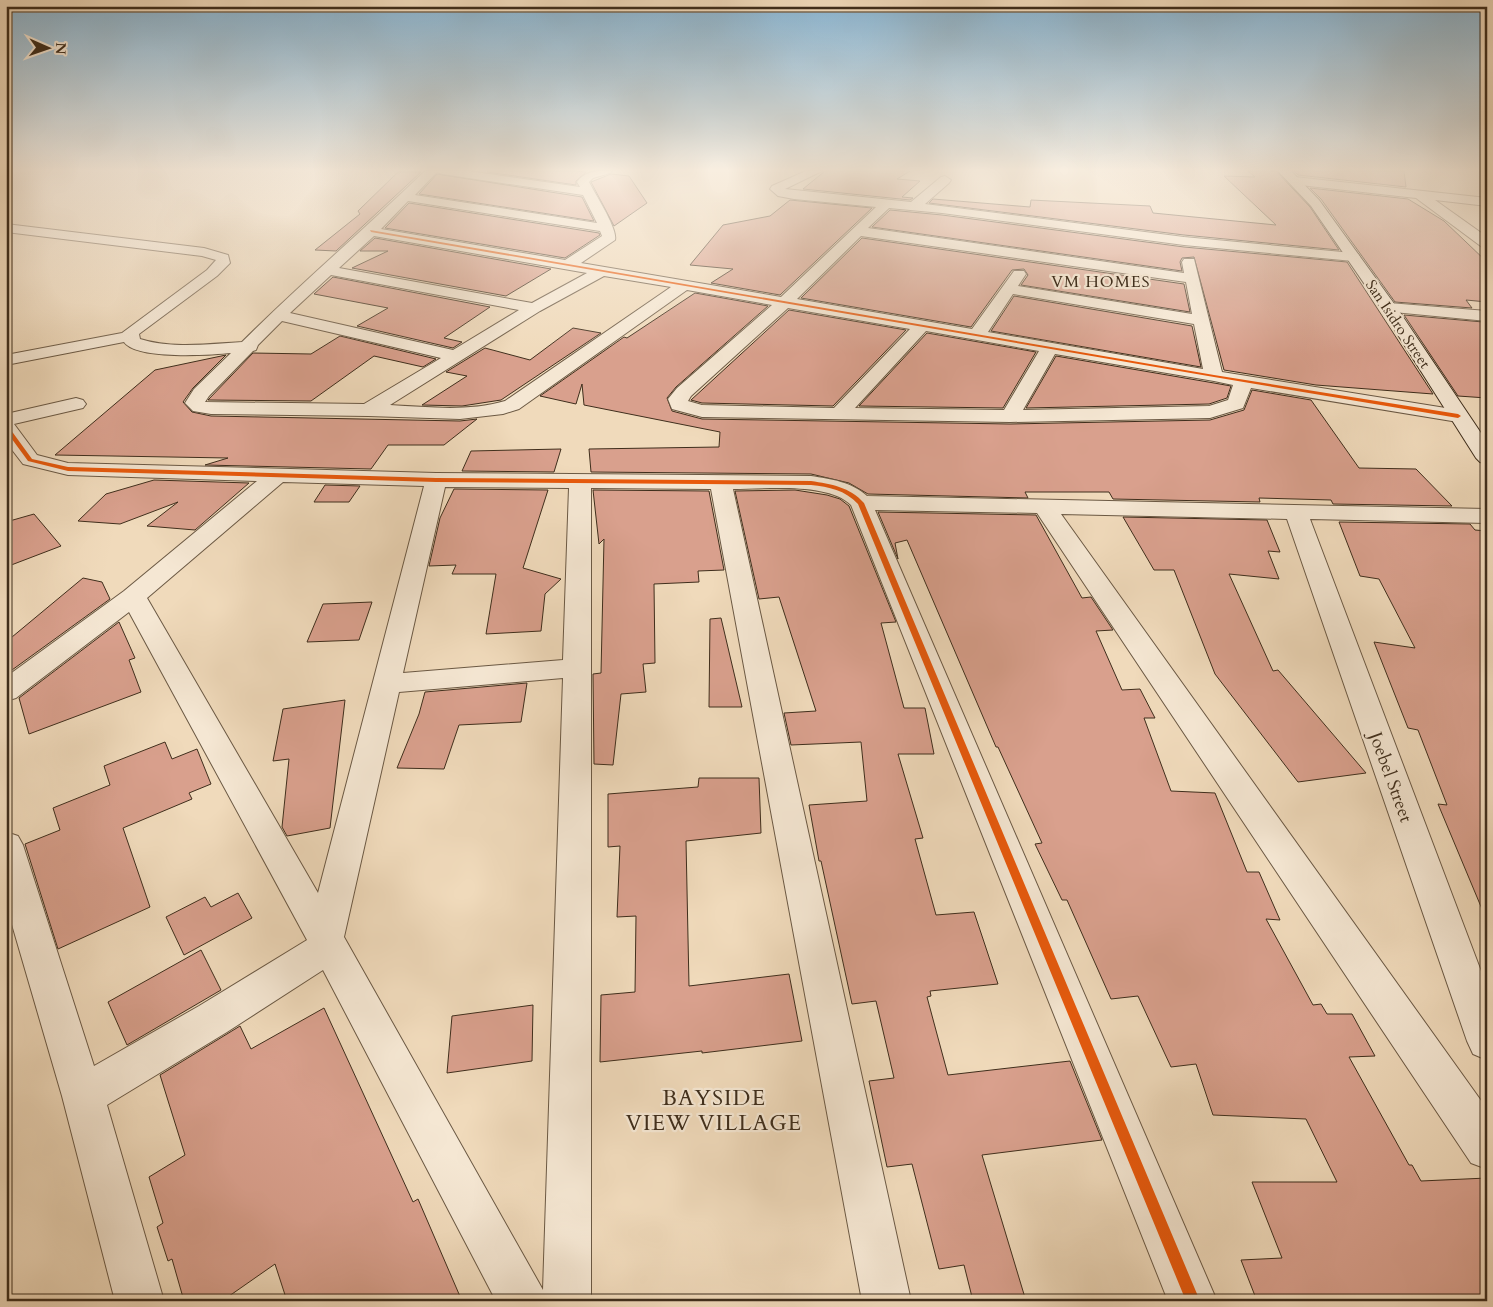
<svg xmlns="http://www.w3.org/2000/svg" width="1493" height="1307" font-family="Cardo,serif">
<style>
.building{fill:#d9a08d;stroke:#3f2e1c}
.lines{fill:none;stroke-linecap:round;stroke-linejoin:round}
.street-casing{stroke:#6b5944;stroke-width:2}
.secondary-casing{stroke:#3f2e1c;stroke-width:2}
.street{fill:#f5e7d3;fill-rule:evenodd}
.secondary{fill:#f5e7d3;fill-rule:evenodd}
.cycleway-casing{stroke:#f5e7d3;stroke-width:3}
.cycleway{fill:#e8590c;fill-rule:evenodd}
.labels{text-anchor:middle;stroke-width:4.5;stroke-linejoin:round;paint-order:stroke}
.far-street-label{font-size:15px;fill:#3f2e1c;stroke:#f5e7d3}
.far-neighbourhood-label{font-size:16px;letter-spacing:1px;fill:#3f2e1c;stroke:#f5e7d3}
.street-label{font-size:18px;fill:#3f2e1c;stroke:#f5e7d3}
.near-neighbourhood-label{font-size:22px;letter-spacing:1px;fill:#3f2e1c;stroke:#f5e7d3}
</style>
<rect width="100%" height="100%" fill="#f0dabb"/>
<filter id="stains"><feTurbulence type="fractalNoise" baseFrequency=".004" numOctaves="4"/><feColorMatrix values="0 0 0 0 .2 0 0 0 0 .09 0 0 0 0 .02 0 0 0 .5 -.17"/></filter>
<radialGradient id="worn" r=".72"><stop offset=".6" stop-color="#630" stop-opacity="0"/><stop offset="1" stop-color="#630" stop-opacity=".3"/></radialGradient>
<!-- building -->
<g class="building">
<path d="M 488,171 L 574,171 L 586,172 L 576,181 L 576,185 L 487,172 Z"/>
<path d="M 825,171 L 910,171 L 897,179 L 920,181 L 902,197 L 913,198 L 910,200 L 803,189 Z"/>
<path d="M 1248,171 L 1276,171 L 1310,207 L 1339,250 L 1184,235 L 929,203 L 933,199 L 1030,207 L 1031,200 L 1150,206 L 1153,213 L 1276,225 L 1224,176 L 1255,177 Z"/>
<path d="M 1294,171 L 1404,171 L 1406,187 L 1298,175 Z"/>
<path d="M 398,172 L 421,172 L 336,251 L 315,250 L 360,214 L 358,211 Z"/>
<path d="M 437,174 L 582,197 L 594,221 L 419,194 Z"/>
<path d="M 611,174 L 629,176 L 647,203 L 614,226 L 591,182 Z"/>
<path d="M 1310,188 L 1408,199 L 1444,221 L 1487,262 L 1487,302 L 1466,300 L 1472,308 L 1395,302 L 1321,199 Z"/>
<path d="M 790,200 L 872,208 L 780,295 L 711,283 L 733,269 L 690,265 L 723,225 L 770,216 Z"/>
<path d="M 409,203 L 599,233 L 600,235 L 565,258 L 385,228 Z"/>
<path d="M 890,210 L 942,215 L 1184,247 L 1347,262 L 1433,394 L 1316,385 L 1224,370 L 1194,257 L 1182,258 L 1180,262 L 1182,271 L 872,227 Z"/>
<path d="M 375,238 L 551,269 L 506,296 L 352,268 L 388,251 L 360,251 Z"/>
<path d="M 862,238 L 1184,284 L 1190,312 L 1021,285 L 1028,275 L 1024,269 L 1012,270 L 971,327 L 801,298 Z"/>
<path d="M 333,277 L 490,307 L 444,338 L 462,342 L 453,348 L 357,326 L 388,308 L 314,294 Z"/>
<path d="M 695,293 L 768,306 L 676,387 L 667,398 L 672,411 L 702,419 L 1010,424 L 1210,420 L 1244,410 L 1252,390 L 1311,400 L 1359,468 L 1416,469 L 1452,506 L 1333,504 L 1331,500 L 1259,498 L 1260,502 L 1113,499 L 1109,492 L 1025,492 L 1028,498 L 868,494 L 849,483 L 811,474 L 591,472 L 589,449 L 719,447 L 720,432 L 584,405 L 582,384 L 576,404 L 540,396 L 624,337 L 627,338 Z"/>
<path d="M 1014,296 L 1192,326 L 1201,367 L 991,331 Z"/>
<path d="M 789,310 L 906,330 L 833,406 L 702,403 L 691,400 Z"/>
<path d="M 1404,315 L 1483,322 L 1487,327 L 1487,398 L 1458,396 Z"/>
<path d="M 573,328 L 601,333 L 501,400 L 462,406 L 422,405 L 467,376 L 446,372 L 485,348 L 530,360 Z"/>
<path d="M 927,333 L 1036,352 L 1003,408 L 859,406 Z"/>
<path d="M 340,336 L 436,359 L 423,367 L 374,356 L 311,401 L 208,400 L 253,353 L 311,354 Z"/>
<path d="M 226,355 L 193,388 L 183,402 L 192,412 L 211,416 L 460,421 L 477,419 L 444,445 L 388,445 L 371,469 L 205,465 L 228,458 L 55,455 L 155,370 Z"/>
<path d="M 1056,356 L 1214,383 L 1231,386 L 1227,398 L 1209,404 L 1026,408 Z"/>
<path d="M 561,449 L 554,472 L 462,471 L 471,451 Z"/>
<path d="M 154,480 L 249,483 L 195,530 L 147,526 L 178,502 L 120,524 L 78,521 L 106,494 Z"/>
<path d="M 325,485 L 360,486 L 349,502 L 314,502 Z"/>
<path d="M 454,489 L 548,490 L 523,568 L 561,579 L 545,594 L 541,631 L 486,634 L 496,574 L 452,574 L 456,565 L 429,566 L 440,518 Z"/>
<path d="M 593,490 L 709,491 L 724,570 L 698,571 L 699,582 L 654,584 L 655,663 L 643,664 L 646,692 L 621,694 L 613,765 L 594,764 L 593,674 L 601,673 L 604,539 L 599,544 Z"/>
<path d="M 795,490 L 827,495 L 840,499 L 849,506 L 896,622 L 881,623 L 904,708 L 925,708 L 934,754 L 898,754 L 923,838 L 915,839 L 936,915 L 974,912 L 998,984 L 930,991 L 931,996 L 927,997 L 948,1075 L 1070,1061 L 1102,1140 L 982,1155 L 1026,1301 L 973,1301 L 964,1265 L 939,1269 L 912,1164 L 887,1167 L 869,1081 L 894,1078 L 876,1001 L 852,1004 L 821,861 L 819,861 L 809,805 L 867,801 L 861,742 L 791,745 L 784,713 L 816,711 L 779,597 L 759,599 L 735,491 Z"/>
<path d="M 878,512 L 1036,515 L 1082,598 L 1091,597 L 1113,630 L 1096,631 L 1122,690 L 1140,689 L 1155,718 L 1144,718 L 1171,791 L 1215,793 L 1247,872 L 1259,872 L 1280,920 L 1266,919 L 1313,1005 L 1321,1004 L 1327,1014 L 1352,1014 L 1375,1056 L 1349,1057 L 1409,1165 L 1412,1165 L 1421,1181 L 1487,1178 L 1487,1301 L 1257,1301 L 1241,1260 L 1282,1258 L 1252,1182 L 1337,1182 L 1306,1119 L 1213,1115 L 1196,1064 L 1171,1067 L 1138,996 L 1111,999 L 1067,900 L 1062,900 L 1035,844 L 1042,843 L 998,747 L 996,747 L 907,540 L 895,543 L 898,559 Z"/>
<path d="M 34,514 L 61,546 L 6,567 L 6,522 Z"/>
<path d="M 1123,517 L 1267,520 L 1280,552 L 1268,551 L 1279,579 L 1229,574 L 1273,671 L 1278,670 L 1366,773 L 1298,782 L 1215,674 L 1174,570 L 1154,570 Z"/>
<path d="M 1339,522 L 1470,524 L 1475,530 L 1487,531 L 1487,921 L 1438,804 L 1447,805 L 1418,730 L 1408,728 L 1374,642 L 1415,648 L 1379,579 L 1360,576 Z"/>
<path d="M 83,578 L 102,582 L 110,599 L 12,670 L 10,665 L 6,664 L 6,642 Z"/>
<path d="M 372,602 L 359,640 L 307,642 L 323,604 Z"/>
<path d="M 721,618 L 742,707 L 709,707 L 710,619 Z"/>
<path d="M 119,622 L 135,658 L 129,660 L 141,692 L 29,734 L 19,698 Z"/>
<path d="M 527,683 L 521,722 L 459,725 L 444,769 L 397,768 L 419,714 L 425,692 Z"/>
<path d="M 345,700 L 330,828 L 287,836 L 282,827 L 289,759 L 273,761 L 283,709 Z"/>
<path d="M 165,742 L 172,759 L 197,749 L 211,784 L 189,793 L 192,799 L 123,828 L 150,907 L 58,949 L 25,844 L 60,830 L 53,808 L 110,785 L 104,766 Z"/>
<path d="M 699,778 L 759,778 L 761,833 L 686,841 L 689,986 L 789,974 L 802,1041 L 702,1053 L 702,1051 L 600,1062 L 601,995 L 635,992 L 636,916 L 617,917 L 620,846 L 608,847 L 608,794 L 698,787 Z"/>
<path d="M 238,893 L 252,918 L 184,955 L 166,917 L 205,897 L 211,907 Z"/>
<path d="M 201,950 L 221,990 L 127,1045 L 108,1002 Z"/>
<path d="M 533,1005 L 532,1061 L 447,1073 L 452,1016 Z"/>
<path d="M 324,1008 L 413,1202 L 418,1199 L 462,1301 L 287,1301 L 275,1264 L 222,1301 L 184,1301 L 172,1259 L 168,1261 L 157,1227 L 163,1223 L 149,1177 L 185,1155 L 160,1075 L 240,1026 L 251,1049 Z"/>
</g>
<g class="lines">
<defs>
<g id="street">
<path d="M 425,171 L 468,171 L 580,187 L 577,182 C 586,170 597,171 612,171 L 610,173 L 593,178 L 589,182 C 595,194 618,229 615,240 L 581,263 L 781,297 L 876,207 L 794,199 L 778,196 L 770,189 L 772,186 L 806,171 L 822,171 L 785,189 L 911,202 L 941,177 L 945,176 L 951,180 L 949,183 L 925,204 L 1184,237 L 1353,253 L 1358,254 L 1360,257 L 1358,260 L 1353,261 L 1184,245 L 942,213 L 889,208 L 868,228 L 1184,273 L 1182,262 L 1184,259 L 1194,259 L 1222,372 L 1458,410 L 1465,412 L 1468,416 L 1465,420 L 1458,422 L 1251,388 L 1243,408 L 1210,418 L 1010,422 L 702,417 L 672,409 L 668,399 L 677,388 L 772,305 L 687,290 L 519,409 L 503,414 L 460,419 L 368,416 L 211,414 L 193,411 L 185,403 L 194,389 L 231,353 C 210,355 136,360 124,342 L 6,365 L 6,355 L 122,333 L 207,270 L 216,260 L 202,256 L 6,232 L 6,224 L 204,248 L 228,255 L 230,263 L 217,276 L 139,334 L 140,339 C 172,349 209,344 242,342 C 301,283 365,229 425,171 ZM 437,172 L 442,174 L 583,195 L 597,223 L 415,195 ZM 408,201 L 600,231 L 602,236 L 565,260 L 381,229 ZM 374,236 L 587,273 L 532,303 L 339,268 ZM 861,236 L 1186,282 L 1192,314 L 1018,286 L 1026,274 L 1024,271 L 1014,271 L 972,329 L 797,299 ZM 331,275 L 519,310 L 453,350 L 290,313 ZM 604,276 L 671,287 L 505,401 C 468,412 428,407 390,405 L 540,311 ZM 1013,294 L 1194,324 L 1203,369 L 988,332 ZM 788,308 L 910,329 L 834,408 L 702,405 L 688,401 L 691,396 ZM 282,321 L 441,358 L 364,404 L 205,402 L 209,396 L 253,351 L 256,350 L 258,345 ZM 926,331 L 1039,351 L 1004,410 L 855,408 ZM 1055,354 L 1214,381 L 1233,385 L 1228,400 L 1209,406 L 1023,410 Z"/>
<path d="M 1295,177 L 1487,198 L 1487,206 L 1435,200 L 1487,237 L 1487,248 L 1482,247 L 1416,198 L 1291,184 L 1289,181 L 1291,178 Z"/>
<path d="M 1389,303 L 1487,311 L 1487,321 L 1383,311 L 1381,308 L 1383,305 Z"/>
<path d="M 76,398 L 83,400 L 86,404 L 83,408 L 14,424 L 37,455 L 68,463 L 436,473 L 811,476 C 831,479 852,482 867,496 L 1487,509 L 1487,523 L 1310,519 L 1487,987 L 1487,1060 L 1473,1054 L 1467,1041 L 1287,519 L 1061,514 L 1487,1109 L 1487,1169 L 1471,1163 L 1037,513 L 875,510 L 1217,1301 L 1168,1301 L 851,505 C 828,482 765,489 733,489 L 911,1301 L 862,1301 L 711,489 L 591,488 L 591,1301 L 496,1301 L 323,970 L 227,1032 L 107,1105 L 164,1301 L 115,1301 L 62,1096 L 6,904 L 6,832 L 18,836 L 23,845 L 94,1066 L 199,1006 L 307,940 L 129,612 L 16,698 L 6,701 L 6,677 L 124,591 L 257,481 L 68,475 L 23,464 L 6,442 L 6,414 ZM 283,482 L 424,486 L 318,893 L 147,598 ZM 445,487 L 569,488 L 563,660 L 403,673 ZM 563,678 L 543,1290 L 344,937 L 399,692 Z"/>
</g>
<path id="secondary" d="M 1278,171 L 1291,171 L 1319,200 L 1395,305 L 1487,442 L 1487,464 L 1480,462 L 1476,458 L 1381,308 L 1311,206 Z"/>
</defs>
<!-- street casing -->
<use href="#street" class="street-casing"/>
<!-- secondary casing -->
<use href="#secondary" class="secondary-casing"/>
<!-- street -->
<use href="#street" class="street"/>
<!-- secondary -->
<use href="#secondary" class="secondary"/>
<defs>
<g id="cycleway">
<path d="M 370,230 L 1214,375 L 1458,414 L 1461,416 L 1458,418 L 1214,377 L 371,232 Z"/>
<path d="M 6,425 L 8,426 L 32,459 L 68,467 L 436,478 L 811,481 C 831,484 850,487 864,503 L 1200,1301 L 1186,1301 L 858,504 C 845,490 829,487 811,485 L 436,482 L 68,471 L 28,461 L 6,431 Z"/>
</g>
</defs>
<!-- cycleway casing -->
<use href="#cycleway" class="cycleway-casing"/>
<!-- cycleway -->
<use href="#cycleway" class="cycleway"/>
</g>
<!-- sky -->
<linearGradient id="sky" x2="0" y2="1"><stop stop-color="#89b6d4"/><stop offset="0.48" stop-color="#f8eee0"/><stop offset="1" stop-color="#f8eee0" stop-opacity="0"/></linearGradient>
<rect width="1493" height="354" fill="url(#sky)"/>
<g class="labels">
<!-- far-street labels -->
<g class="far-street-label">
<text transform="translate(1398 324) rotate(56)" y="5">San Isidro Street</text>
</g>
<!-- far-neighbourhood labels -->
<g class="far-neighbourhood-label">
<text x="1101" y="287">VM HOMES</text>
</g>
<!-- street labels -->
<g class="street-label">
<text transform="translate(1391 777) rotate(70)" y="6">Joebel Street</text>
</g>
<!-- near-neighbourhood labels -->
<g class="near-neighbourhood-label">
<text x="714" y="1105">BAYSIDE<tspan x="714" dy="25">VIEW VILLAGE</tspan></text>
</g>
</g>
<!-- margin -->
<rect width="1493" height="1307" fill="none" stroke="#f0dabb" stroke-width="25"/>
<rect x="8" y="8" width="1478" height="1292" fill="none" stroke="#3f2e1c" stroke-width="2.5"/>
<rect x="12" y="12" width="1468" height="1282" fill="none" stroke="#3f2e1c"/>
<!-- north arrow -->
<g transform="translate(48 48) rotate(92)" stroke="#f5e7d3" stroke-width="4" paint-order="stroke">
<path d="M0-4L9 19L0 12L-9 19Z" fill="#3f2e1c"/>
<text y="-8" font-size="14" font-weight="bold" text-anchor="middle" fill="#3f2e1c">N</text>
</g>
<rect width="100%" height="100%" filter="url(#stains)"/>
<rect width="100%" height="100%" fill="url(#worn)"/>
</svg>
